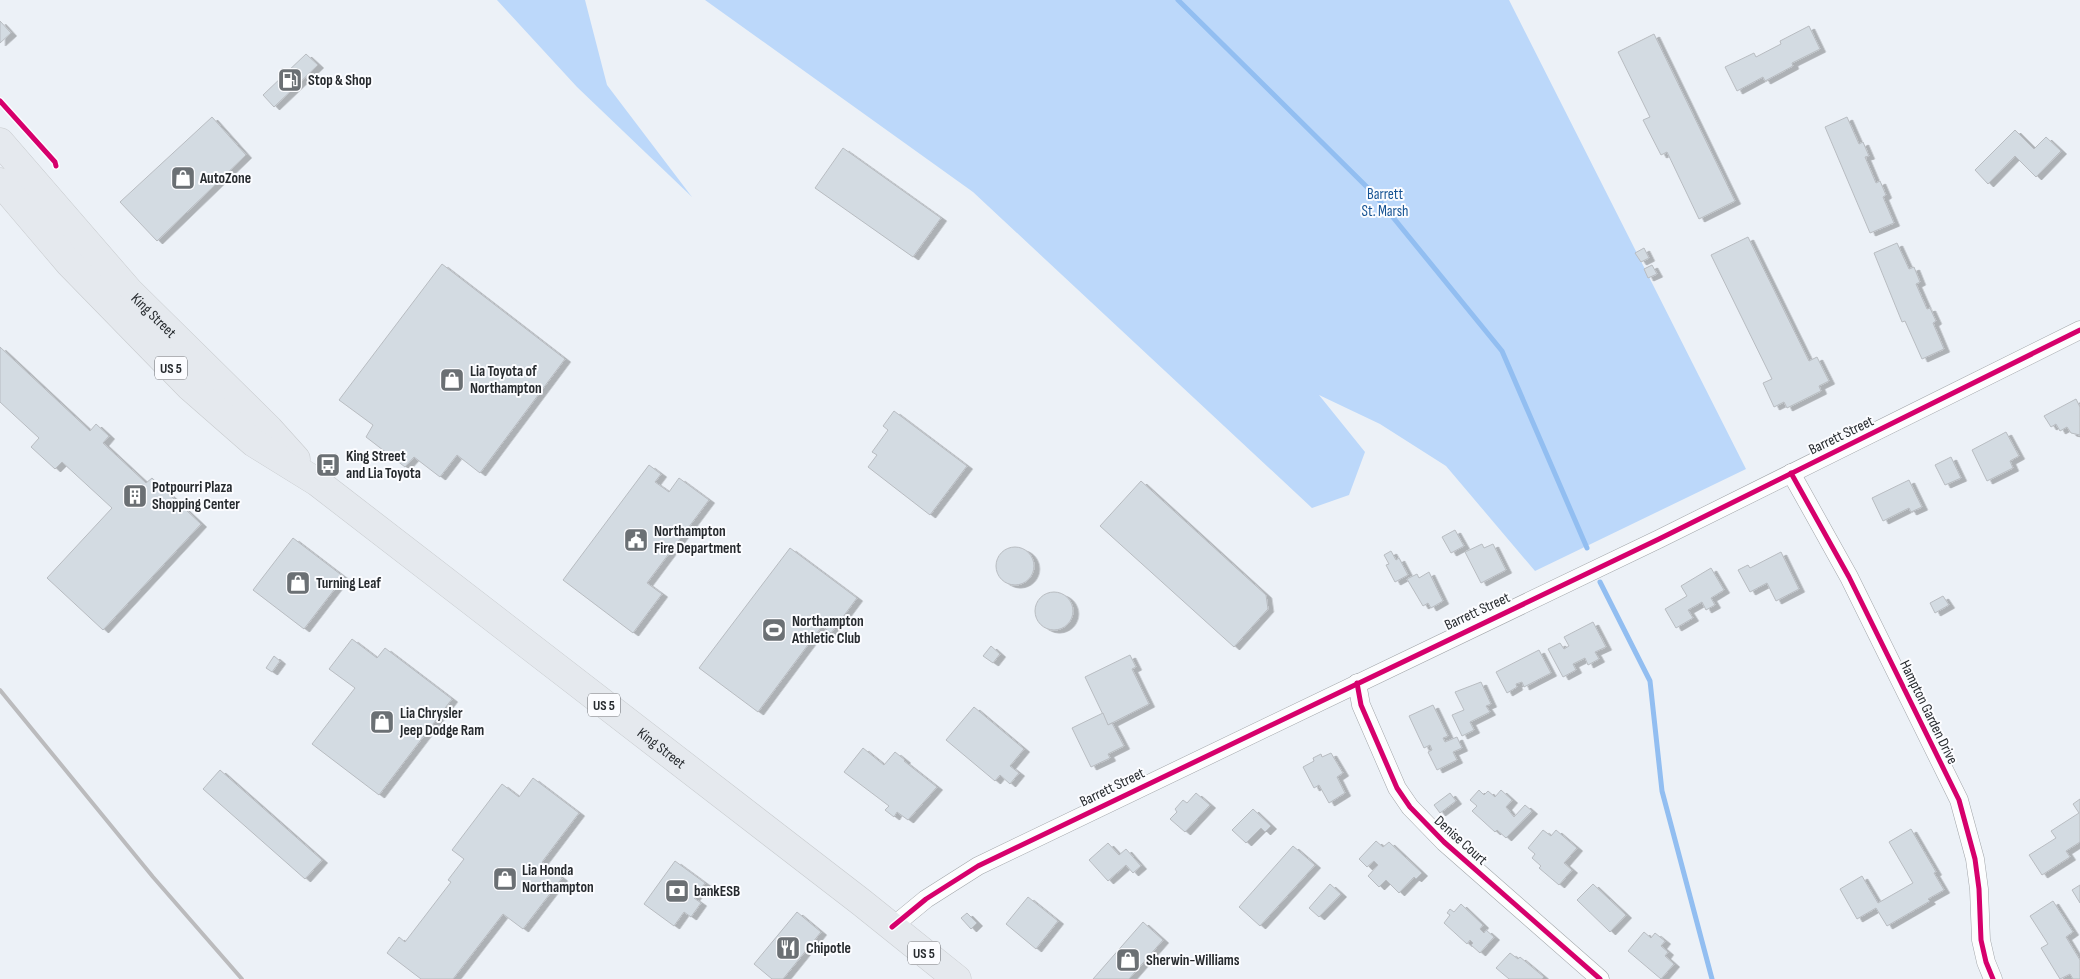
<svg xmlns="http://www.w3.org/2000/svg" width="2080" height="979" font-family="'Sofia Sans Condensed',sans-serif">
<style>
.green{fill:#bcd8fa}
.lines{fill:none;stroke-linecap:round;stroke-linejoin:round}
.stream{stroke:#92bef1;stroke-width:5}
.building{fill:#d3dbe2;stroke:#b8bcc1;filter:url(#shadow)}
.street-casing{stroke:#a1a5a9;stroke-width:19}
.primary-casing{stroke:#c8cbce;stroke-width:29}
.street{stroke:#fcfdfe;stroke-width:18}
.primary{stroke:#e5e9ee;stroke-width:28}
.rail{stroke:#bbbbbd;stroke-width:4}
.cycleway-casing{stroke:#fbfcff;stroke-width:8}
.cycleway{stroke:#d6006c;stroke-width:5}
.labels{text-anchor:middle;stroke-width:4;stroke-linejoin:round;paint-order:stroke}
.shield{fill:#fbfcff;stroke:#66696d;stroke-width:1}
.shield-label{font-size:14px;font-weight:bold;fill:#262a2e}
.poi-label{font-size:15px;font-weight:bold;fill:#262a2e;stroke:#fbfcff;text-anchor:start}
.park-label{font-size:15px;fill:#165393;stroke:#fbfcff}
.street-label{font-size:15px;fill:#262a2e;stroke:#fbfcff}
</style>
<defs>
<filter id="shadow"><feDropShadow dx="5.5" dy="3" stdDeviation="0" flood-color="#0004"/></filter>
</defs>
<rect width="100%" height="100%" fill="#ecf1f7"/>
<!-- green -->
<g class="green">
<path d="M 497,0 L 585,0 L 607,85 L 692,197 L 577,87 Z"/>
<path d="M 705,0 L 1509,0 L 1746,469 L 1535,571 L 1446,466 L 1380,424 L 1319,395 L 1365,452 L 1349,495 L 1312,508 L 973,192 Z"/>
</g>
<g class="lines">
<!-- stream -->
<g class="stream">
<path d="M 1178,0 L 1374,194 L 1502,351 L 1587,548"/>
<path d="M 1600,582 L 1650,681 L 1662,791 L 1712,979"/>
</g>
</g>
<!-- building -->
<g class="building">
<path d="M 0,21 L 11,33 L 0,43 Z"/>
<path d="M 1809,26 L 1820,49 L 1792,63 L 1793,66 L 1765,81 L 1763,77 L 1737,91 L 1725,67 L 1754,53 L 1756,57 L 1781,44 L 1780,41 Z"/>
<path d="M 1654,34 L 1735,201 L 1699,219 L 1667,152 L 1661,155 L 1643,120 L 1650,117 L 1618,52 Z"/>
<path d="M 306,54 L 318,65 L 274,107 L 263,95 Z"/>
<path d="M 212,117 L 246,155 L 157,241 L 120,202 Z"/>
<path d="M 1847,117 L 1859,144 L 1863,142 L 1869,156 L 1865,157 L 1876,183 L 1880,181 L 1886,195 L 1883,197 L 1894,223 L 1870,233 L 1825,127 Z"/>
<path d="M 2015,130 L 2034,149 L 2046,137 L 2061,151 L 2036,177 L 2015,156 L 1988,184 L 1975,170 Z"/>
<path d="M 843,148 L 941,218 L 913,257 L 815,188 Z"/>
<path d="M 1748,237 L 1809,361 L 1817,357 L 1829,381 L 1819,386 L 1821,391 L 1787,408 L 1784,402 L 1774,407 L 1763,383 L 1772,379 L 1711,255 Z"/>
<path d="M 1897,243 L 1909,269 L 1914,267 L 1920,282 L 1916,284 L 1927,309 L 1930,308 L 1936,321 L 1933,323 L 1944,349 L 1922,359 L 1905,321 L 1902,322 L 1874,253 Z"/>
<path d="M 1644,248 L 1649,258 L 1641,262 L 1635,253 Z"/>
<path d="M 442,264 L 565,359 L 480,473 L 457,455 L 440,477 L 414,457 L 405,467 L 366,437 L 373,425 L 339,400 Z"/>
<path d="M 1652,265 L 1657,274 L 1648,278 L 1644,269 Z"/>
<path d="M 0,347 L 90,431 L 96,424 L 109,436 L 103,443 L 146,483 L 152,478 L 201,524 L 103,630 L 47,578 L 112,508 L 62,462 L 55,469 L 31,447 L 39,438 L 0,402 Z"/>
<path d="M 2076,399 L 2080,407 L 2080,435 L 2071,433 L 2067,427 L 2060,431 L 2056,424 L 2051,427 L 2044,416 Z"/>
<path d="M 894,411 L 967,466 L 930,515 L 868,467 L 877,455 L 872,452 L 888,430 L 883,426 Z"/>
<path d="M 2006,432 L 2019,456 L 2010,461 L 2013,468 L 1987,481 L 1972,450 Z"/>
<path d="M 1951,457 L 1961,478 L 1945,485 L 1935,465 Z"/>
<path d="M 649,465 L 661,474 L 655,482 L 669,492 L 679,478 L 709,500 L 647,583 L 662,594 L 633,633 L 563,580 Z"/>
<path d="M 1909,480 L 1922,507 L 1911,512 L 1909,508 L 1883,521 L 1872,498 Z"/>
<path d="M 1141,481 L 1266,595 L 1268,609 L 1234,647 L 1100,526 Z"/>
<path d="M 1455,530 L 1464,546 L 1451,553 L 1442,537 Z"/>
<path d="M 293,538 L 344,577 L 304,629 L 253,590 Z"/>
<path d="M 1482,544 L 1484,548 L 1493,544 L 1506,570 L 1481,583 L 1465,552 Z"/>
<circle cx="1015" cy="566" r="19"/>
<path d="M 790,548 L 857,598 L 831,633 L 822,626 L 758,712 L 699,668 Z"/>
<path d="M 1391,551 L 1396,560 L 1399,558 L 1408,575 L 1395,582 L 1386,565 L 1389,564 L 1384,555 Z"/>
<path d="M 1781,552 L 1799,589 L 1776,601 L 1767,583 L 1750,592 L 1738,570 L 1748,565 L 1750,568 Z"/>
<path d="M 1711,568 L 1724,590 L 1711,598 L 1715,605 L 1706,610 L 1702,602 L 1688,610 L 1693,618 L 1676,628 L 1665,609 L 1687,596 L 1681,586 Z"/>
<path d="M 1429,572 L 1443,601 L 1431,608 L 1428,603 L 1423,606 L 1407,579 L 1417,574 L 1419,578 Z"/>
<circle cx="1054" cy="611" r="19"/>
<path d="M 1943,596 L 1949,605 L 1935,613 L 1930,603 Z"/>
<path d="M 1593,622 L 1606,647 L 1595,652 L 1599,659 L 1588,665 L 1585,658 L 1573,664 L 1576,670 L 1563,677 L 1548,649 L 1560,643 L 1564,649 L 1569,646 L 1564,637 Z"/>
<path d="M 352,639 L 377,658 L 385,648 L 452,699 L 379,795 L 312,744 L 355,688 L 329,669 Z"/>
<path d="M 991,646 L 1000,654 L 993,663 L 983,656 Z"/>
<path d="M 1539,650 L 1551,673 L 1524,687 L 1522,682 L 1516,684 L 1517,687 L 1507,693 L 1496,672 Z"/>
<path d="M 1130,655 L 1136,667 L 1132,669 L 1149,704 L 1108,725 L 1085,677 Z"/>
<path d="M 274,656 L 280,661 L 272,672 L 266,668 Z"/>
<path d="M 1481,682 L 1491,704 L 1486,706 L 1490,712 L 1470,722 L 1474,730 L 1462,736 L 1452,715 L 1464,710 L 1455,692 Z"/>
<path d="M 1433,705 L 1448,736 L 1443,738 L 1445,742 L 1457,737 L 1462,748 L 1453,752 L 1457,760 L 1437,770 L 1428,752 L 1432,750 L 1430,745 L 1424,748 L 1409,716 Z"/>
<path d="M 974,707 L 1024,749 L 1010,766 L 1019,773 L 1010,784 L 1000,775 L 995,781 L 946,740 Z"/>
<path d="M 1103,713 L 1108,725 L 1112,723 L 1124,746 L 1108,754 L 1110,758 L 1091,767 L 1072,728 Z"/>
<path d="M 863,748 L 884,765 L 895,752 L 905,760 L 904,761 L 937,787 L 908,820 L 897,812 L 894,817 L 885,810 L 889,806 L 844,772 Z"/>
<path d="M 1331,753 L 1343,773 L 1337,777 L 1345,793 L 1329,803 L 1319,785 L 1314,788 L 1303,767 L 1314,761 L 1313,758 L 1321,754 L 1322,757 Z"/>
<path d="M 220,770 L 322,860 L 305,879 L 203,789 Z"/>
<path d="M 533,778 L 579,813 L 542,862 L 562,878 L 523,929 L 503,914 L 453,979 L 421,979 L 387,953 L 399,937 L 405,942 L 451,882 L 448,880 L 464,859 L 452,850 L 502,784 L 519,797 Z"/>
<path d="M 1479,790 L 1484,795 L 1488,791 L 1495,797 L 1501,790 L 1512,800 L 1506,807 L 1514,817 L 1525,805 L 1532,811 L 1506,838 L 1497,830 L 1495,832 L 1472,811 L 1477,806 L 1470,800 Z"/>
<path d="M 1196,793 L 1210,805 L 1185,832 L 1170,819 L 1177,812 L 1175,809 L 1183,800 L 1187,803 Z"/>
<path d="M 1450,793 L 1456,801 L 1440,813 L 1434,805 Z"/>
<path d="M 2080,799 L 2080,842 L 2066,851 L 2070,857 L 2042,875 L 2029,855 L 2056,838 L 2051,831 L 2079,813 L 2073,804 Z"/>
<path d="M 1253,809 L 1271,826 L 1265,832 L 1261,828 L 1246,843 L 1232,830 Z"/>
<path d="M 1911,829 L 1936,872 L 1934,873 L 1944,890 L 1928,899 L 1930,901 L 1887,926 L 1876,908 L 1857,919 L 1840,889 L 1862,876 L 1878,903 L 1913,883 L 1889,842 Z"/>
<path d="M 1543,830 L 1551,836 L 1556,830 L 1577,848 L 1564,863 L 1572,870 L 1559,885 L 1539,868 L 1541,866 L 1532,858 L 1535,854 L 1528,848 Z"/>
<path d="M 1376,841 L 1383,847 L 1389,842 L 1422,873 L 1416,879 L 1414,877 L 1399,893 L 1386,880 L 1379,887 L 1368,876 L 1378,865 L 1374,861 L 1367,867 L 1359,859 Z"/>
<path d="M 1108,843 L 1119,855 L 1126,849 L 1141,866 L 1133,873 L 1126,865 L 1108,881 L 1089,860 Z"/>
<path d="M 1293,846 L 1315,865 L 1260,926 L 1239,907 Z"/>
<path d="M 675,861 L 705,883 L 694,898 L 701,903 L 691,917 L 684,912 L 674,926 L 644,904 Z"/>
<path d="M 1330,884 L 1341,894 L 1319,917 L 1309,908 Z"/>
<path d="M 1593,884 L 1626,915 L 1610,932 L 1577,900 Z"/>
<path d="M 2080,885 L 2080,903 L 2072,890 Z"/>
<path d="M 1028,897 L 1058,921 L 1036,949 L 1006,924 Z"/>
<path d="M 2053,901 L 2073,932 L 2066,937 L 2080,960 L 2080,979 L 2073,979 L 2070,974 L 2060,979 L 2041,948 L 2048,944 L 2030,916 Z"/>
<path d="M 1461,904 L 1483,925 L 1480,929 L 1484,933 L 1486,930 L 1494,937 L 1480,953 L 1471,945 L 1473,943 L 1470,940 L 1467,944 L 1444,923 L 1450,915 L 1447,913 L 1450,909 L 1454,912 Z"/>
<path d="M 797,912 L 821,932 L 783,979 L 772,979 L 754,964 Z"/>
<path d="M 967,913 L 977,923 L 971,929 L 961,918 Z"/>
<path d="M 1143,922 L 1163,940 L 1129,979 L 1093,979 Z"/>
<path d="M 1644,932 L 1651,938 L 1655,933 L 1665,941 L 1661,946 L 1668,952 L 1665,956 L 1674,964 L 1661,979 L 1628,951 Z"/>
<path d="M 1510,953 L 1518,959 L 1520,957 L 1544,977 L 1542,979 L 1509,979 L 1496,968 Z"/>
</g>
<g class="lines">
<defs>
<g id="street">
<path d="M 1791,473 L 1849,577 L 1959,800 L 1975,859 L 1979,889 L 1981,940 L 1986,962 L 1993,979"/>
<path d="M 1357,683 L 1361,705 L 1397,788 L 1410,807 L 1444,842 L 1600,979"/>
<path d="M 892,927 L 926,899 L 978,866 L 1659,539 L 2080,330"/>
</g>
<g id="primary">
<path id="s1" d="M 0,142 L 129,291 L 269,429 L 296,459"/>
<path id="s2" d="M 0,182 L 69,263 L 190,387 L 254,443 L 317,482 L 861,902 L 957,979"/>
</g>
</defs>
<!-- street casing -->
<use href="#street" class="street-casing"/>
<!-- primary casing -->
<use href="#primary" class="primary-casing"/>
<!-- street -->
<use href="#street" class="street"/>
<!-- primary -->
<use href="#primary" class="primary"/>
<!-- rail -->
<path class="rail" d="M 0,690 L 153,877 L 242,979"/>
<defs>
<g id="cycleway">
<path d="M 0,101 L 55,162 L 56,166"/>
<path d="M 1791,473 L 1849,577 L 1959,800 L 1975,859 L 1979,889 L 1981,940 L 1986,962 L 1993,979"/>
<path d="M 1357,683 L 1361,705 L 1397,788 L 1410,807 L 1444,842 L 1600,979"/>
<path d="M 892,927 L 926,899 L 978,866 L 1659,539 L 2080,330"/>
</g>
</defs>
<!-- cycleway casing -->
<use href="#cycleway" class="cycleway-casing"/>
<!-- cycleway -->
<use href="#cycleway" class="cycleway"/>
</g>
<!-- icons -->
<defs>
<symbol id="fuel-square" viewBox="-11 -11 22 22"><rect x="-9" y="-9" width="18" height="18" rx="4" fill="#6b7074" stroke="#fbfcff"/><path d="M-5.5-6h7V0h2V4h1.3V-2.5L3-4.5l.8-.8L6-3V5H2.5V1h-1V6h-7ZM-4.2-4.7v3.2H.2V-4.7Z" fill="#fff"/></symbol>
<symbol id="shop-square" viewBox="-11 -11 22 22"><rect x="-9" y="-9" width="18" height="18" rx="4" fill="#6b7074" stroke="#fbfcff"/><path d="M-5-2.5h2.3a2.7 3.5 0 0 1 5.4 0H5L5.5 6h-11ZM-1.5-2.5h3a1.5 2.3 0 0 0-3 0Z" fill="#fff"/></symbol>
<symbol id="bus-square" viewBox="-11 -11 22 22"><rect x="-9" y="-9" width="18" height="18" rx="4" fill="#6b7074" stroke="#fbfcff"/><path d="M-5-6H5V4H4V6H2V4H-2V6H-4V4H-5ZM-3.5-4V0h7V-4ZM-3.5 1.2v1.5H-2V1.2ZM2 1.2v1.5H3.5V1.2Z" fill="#fff"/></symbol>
<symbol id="building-square" viewBox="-11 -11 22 22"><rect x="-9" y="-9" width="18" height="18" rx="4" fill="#6b7074" stroke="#fbfcff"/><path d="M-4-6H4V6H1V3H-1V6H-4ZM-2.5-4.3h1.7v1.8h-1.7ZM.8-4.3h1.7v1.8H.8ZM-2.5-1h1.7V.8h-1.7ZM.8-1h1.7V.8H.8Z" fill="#fff"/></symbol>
<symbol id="civic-square" viewBox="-11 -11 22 22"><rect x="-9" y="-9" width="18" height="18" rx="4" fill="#6b7074" stroke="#fbfcff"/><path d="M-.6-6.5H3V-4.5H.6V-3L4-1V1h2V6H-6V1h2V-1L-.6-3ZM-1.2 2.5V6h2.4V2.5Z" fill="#fff"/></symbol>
<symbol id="stadium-square" viewBox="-11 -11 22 22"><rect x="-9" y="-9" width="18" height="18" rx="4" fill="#6b7074" stroke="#fbfcff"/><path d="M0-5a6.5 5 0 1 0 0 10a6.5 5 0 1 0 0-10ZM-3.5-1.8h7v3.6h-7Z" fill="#fff"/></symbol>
<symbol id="bank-square" viewBox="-11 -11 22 22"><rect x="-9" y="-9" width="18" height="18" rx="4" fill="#6b7074" stroke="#fbfcff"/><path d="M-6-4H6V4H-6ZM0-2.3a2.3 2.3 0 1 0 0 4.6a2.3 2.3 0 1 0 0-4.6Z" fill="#fff"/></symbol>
<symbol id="restaurant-square" viewBox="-11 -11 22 22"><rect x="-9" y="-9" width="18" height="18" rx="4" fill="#6b7074" stroke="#fbfcff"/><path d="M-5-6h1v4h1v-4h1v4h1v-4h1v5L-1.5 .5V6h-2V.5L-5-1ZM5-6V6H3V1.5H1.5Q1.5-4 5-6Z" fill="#fff"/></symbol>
</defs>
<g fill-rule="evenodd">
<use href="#fuel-square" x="276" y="66" width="28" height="28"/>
<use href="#shop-square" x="169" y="164" width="28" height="28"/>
<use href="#shop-square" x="438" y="366" width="28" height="28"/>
<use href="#bus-square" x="314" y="451" width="28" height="28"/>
<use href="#building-square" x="121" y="482" width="28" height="28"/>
<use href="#civic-square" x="622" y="526" width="28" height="28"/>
<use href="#shop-square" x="284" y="569" width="28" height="28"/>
<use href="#stadium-square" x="760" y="616" width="28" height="28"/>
<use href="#shop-square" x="368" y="708" width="28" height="28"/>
<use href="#shop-square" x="491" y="865" width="28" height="28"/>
<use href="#bank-square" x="663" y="877" width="28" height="28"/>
<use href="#restaurant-square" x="774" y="934" width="28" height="28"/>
<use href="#shop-square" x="1114" y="946" width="28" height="28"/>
</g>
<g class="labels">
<!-- shield labels -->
<g class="shield">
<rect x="155" y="356.5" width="32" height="23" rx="4"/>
<rect x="588" y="693.5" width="32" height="23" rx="4"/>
<rect x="908" y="941.5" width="32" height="23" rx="4"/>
</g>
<g class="shield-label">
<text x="171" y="373">US 5</text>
<text x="604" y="710">US 5</text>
<text x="924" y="958">US 5</text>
</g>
<!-- poi labels -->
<g class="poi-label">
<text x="308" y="85">Stop &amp; Shop</text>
<text x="200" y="183">AutoZone</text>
<text x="470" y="376">Lia Toyota of<tspan x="470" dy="17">Northampton</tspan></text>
<text x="346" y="461">King Street<tspan x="346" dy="17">and Lia Toyota</tspan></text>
<text x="152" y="492">Potpourri Plaza<tspan x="152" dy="17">Shopping Center</tspan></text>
<text x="654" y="536">Northampton<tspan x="654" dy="17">Fire Department</tspan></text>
<text x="316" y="588">Turning Leaf</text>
<text x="792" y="626">Northampton<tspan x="792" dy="17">Athletic Club</tspan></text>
<text x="400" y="718">Lia Chrysler<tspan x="400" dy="17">Jeep Dodge Ram</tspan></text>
<text x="522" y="875">Lia Honda<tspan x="522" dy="17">Northampton</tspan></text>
<text x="694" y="896">bankESB</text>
<text x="806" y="953">Chipotle</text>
<text x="1146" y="965">Sherwin-Williams</text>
</g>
<!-- park labels -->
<g class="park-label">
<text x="1385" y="199">Barrett<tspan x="1385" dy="17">St. Marsh</tspan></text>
</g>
<!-- street labels -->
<g class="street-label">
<text dy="5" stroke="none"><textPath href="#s1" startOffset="232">King Street</textPath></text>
<text transform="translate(1841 435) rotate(-26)" y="5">Barrett Street</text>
<text transform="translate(1477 611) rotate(-25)" y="5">Barrett Street</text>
<text transform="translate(1929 712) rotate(64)" y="5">Hampton Garden Drive</text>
<text dy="5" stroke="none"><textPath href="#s2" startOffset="874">King Street</textPath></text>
<text transform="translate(1112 787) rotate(-26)" y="5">Barrett Street</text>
<text transform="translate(1461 840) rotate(42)" y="5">Denise Court</text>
</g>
</g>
</svg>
